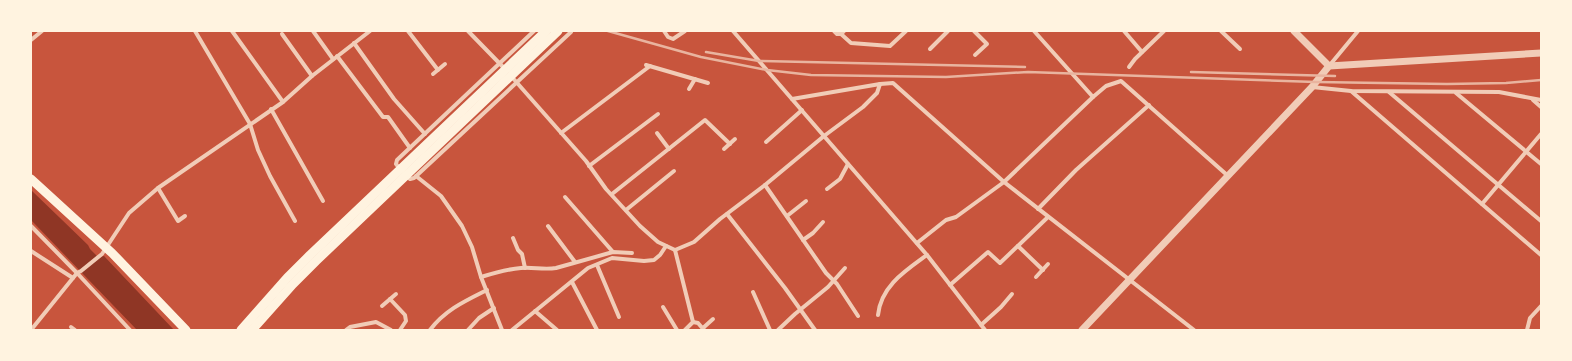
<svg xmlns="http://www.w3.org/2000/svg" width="1572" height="361" font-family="'Space Grotesk',sans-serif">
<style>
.water{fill:#8f3625}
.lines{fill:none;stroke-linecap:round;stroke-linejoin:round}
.minor{stroke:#f1ccb7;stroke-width:4}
.tertiary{stroke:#f1ccb7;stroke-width:7}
.trunk{stroke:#fff3e0;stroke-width:9}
.rail{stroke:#e9b49f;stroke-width:2.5}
</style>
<rect width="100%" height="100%" fill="#c8553d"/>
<!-- water -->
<path class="water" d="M 31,190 L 88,245 L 90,249 L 98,257 L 104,256 L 174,330 L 137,330 L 31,220 Z"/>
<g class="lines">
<!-- minor -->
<g class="minor">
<path d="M 195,31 L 250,124 L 258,150 L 270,176 L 295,221"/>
<path d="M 232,31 L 283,102"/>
<path d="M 313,31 L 333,59"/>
<path d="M 408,31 L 438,70"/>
<path d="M 468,31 L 505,69"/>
<path d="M 664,31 L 668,37 L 673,39 L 685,31"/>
<path d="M 733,31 L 927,255 L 985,330"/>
<path d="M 834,31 L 837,34 L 841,34"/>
<path d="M 844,31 L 841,34 L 851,43 L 890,46 L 906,31"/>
<path d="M 974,31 L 987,44 L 975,55"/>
<path d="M 1034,31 L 1093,97 L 1106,86 L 1121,81 L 1227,175"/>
<path d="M 1124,31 L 1142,52"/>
<path d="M 1221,31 L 1240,49"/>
<path d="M 282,34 L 312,76"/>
<path d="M 31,40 L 42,31"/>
<path d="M 354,43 L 394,99 L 425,134"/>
<path d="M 930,49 L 948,31"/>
<path d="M 337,56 L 383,117 L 388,117 L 410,148"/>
<path d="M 646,65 L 708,83"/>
<path d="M 1329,66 L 1358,31"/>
<path d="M 1129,67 L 1135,59 L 1164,31"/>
<path d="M 433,74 L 445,64"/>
<path d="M 511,76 L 586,161 L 606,189 L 640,226 L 658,242 L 675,250 L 694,242 L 720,219 L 765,185 L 824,136 L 863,107 L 877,93 L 880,84"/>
<path d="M 1312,87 L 1351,91 L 1499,92 L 1541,100"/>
<path d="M 689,89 L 695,79"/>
<path d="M 1351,91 L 1541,255"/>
<path d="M 1389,92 L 1541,221"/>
<path d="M 1456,93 L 1541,164"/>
<path d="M 792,99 L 880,84 L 893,83 L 1004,182 L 1194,330"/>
<path d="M 1533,100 L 1541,107"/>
<path d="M 271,109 L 323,201"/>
<path d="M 561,133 L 650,66"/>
<path d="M 657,133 L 669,149"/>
<path d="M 766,142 L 802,110"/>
<path d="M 724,149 L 735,139"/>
<path d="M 589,166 L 658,114"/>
<path d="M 400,169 L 396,164 L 397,160 L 534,31"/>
<path d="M 406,175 L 410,179 L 414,178 L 571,32"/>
<path d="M 416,176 L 441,196 L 462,226 L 472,247 L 481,277 L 502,330"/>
<path d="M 765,185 L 826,273 L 837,284 L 858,316"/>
<path d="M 158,188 L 178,221 L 185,216"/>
<path d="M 827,189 L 840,179 L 848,164"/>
<path d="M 612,194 L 705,120 L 730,144"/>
<path d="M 565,197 L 613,252"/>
<path d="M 1482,204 L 1541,134"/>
<path d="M 1038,209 L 1076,170 L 1149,105"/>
<path d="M 626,210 L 674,171"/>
<path d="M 727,214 L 785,288 L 815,330"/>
<path d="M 787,216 L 806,201"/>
<path d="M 31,226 L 77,273 L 130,330"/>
<path d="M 548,226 L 575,262"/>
<path d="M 513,238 L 518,250 L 522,254 L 525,268"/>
<path d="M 803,240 L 813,233 L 823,222"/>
<path d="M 917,243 L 946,220 L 956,217 L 1004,182 L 1093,97"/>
<path d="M 1018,246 L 1043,270"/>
<path d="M 675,250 L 693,322 L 685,330"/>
<path d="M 31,251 L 73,278"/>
<path d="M 597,265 L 619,317"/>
<path d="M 481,277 C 494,273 508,269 521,268 C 533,267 544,270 556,268 L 613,252 L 632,253"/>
<path d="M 1036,277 L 1048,264"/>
<path d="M 572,282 L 597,330"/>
<path d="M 950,285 L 988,252 L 1000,263 L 1048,217"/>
<path d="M 753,292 L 770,330"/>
<path d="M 390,299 L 405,315 L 406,321 L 400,330"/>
<path d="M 382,306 L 396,294"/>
<path d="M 663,307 L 677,330"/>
<path d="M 535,311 L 557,330"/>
<path d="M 878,315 C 881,286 905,271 927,255"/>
<path d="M 693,322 L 698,323 L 704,330"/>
<path d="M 981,325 L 1001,307 L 1012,294"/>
<path d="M 71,327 L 75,330"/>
<path d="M 703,328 L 713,319"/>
<path d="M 31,330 L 77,273 L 81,271 L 102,254 L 129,213 L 158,188 L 283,102 L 312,76 L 370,31"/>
<path d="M 346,330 L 350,327 L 376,322 L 391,330"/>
<path d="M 430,330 C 445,310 465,301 487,290"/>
<path d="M 468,330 L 479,318 L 494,308"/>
<path d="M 512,330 L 588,268 L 612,258 L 644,261 L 654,260 L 660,255 L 666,246"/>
<path d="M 778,330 L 795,314 L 828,287 L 845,268"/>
<path d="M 1527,330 L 1530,318 L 1541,306"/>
</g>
<!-- tertiary -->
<g class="tertiary">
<path d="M 1294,31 L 1329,66"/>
<path d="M 1082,330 L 1312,87 L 1329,66 L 1541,53"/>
</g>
<!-- trunk -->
<g class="trunk">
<path d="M 31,179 L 112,253 L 186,330"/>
<path d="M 241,330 L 287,278 L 310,255 L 546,31"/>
<path d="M 252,330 L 293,284 L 316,261 L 558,31"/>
</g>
<!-- rail -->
<g class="rail">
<path d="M 608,31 L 701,57 L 767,70 L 811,75 L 946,77 L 1028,72 L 1316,82 L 1447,84 L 1506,83 L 1541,80"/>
<path d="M 706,52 L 759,61 L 1025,67"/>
<path d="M 1191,72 L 1335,76"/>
</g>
</g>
<!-- border -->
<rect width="1572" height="361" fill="none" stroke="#fff3e0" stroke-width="64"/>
</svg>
